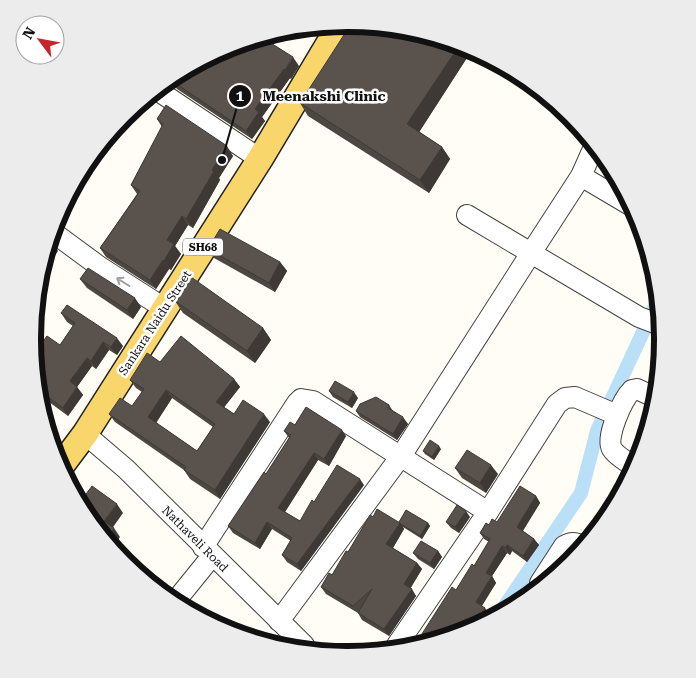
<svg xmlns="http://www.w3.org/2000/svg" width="696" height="678" font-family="'Roboto Serif',serif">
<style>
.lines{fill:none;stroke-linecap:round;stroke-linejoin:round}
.canal{stroke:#b9e0f7;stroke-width:14}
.minor-casing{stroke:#444;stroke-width:22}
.major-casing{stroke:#222;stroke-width:28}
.minor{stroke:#fff;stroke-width:20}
.major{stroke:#f9d66b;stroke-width:25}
.wall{fill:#4d4742;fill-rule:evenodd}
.shaded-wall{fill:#3f3936}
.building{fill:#5a524d;stroke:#3f3936;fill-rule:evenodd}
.oneway{stroke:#a0a0a0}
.labels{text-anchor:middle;stroke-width:5;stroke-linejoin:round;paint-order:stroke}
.shield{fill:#fff;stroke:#585858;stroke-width:1}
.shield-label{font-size:11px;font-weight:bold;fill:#111}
.street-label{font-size:12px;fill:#111;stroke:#fff}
.rim{fill:none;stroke:#111;stroke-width:6}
.leader{fill:none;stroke:#111;stroke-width:2}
.callout-dot{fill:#111;stroke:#fff;stroke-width:2}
.mark-label{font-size:15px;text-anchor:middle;font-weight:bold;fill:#fff}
.callout-label{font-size:14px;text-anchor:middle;font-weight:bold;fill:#111;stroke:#fff;stroke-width:5;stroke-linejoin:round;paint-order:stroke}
</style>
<rect width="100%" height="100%" fill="#fffdf5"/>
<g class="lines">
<!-- canal -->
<path class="canal" d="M 504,607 L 581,493 L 597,431 L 656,304"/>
<defs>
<g id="minor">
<path d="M 160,92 L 260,159"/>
<path d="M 593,149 L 581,176 L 531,253 L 639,317 L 660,325"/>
<path d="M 581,176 L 630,205"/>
<path d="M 54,233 L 100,267 L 164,308"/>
<path d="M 85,434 L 126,469 L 304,645"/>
<path d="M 635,467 C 628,462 617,457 612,449 C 605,437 623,399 632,390 L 637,389 L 652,396"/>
<path d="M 203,547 L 297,403 L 301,399 L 313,401 L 488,512"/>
<path d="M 540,583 L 564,546 C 571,542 575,542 582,546"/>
<path d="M 178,598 L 212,556"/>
<path d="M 279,621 L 401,456 L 531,253 L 467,215"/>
<path d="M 397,645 L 488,512 L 557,404 L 565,398 L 575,397 L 617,415"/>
</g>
<path id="major" d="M 61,466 L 85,434 L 260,159 L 340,25"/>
</defs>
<!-- minor casing -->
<use href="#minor" class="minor-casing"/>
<!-- major casing -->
<use href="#major" class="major-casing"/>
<!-- minor -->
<use href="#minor" class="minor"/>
<!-- major -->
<use href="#major" class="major"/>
</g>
<!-- wall -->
<g class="wall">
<path d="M 472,50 L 419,132 L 442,147 L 450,159 L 429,193 L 308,116 L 300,103 Z"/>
<path d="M 211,59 L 218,63 L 299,66 L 291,79 L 290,78 L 262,117 L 265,121 L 252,139 L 177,89 L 173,84 Z"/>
<path d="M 157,119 L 233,156 L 219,178 L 220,180 L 193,228 L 188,225 L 175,246 L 181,254 L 171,270 L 169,269 L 156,289 L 106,257 L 100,248 L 137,194 L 131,185 L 162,127 Z"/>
<path d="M 208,249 L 280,262 L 287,271 L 275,292 L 214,258 Z"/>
<path d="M 80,279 L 141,307 L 133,319 L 87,288 Z"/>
<path d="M 175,301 L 263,328 L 271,340 L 255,363 L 183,313 Z"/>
<path d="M 61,313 L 123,346 L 117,355 L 109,350 L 96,369 L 92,366 L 77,387 L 83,395 L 68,416 L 45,399 L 35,352 L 60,345 L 73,326 L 67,322 Z"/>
<path d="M 160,362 L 234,379 L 240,387 L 224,407 L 234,414 L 270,422 L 220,499 L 190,479 L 184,470 L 115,422 L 109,414 L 132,406 L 142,392 L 136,388 L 130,380 ZM 172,398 L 213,427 L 197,451 L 156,423 Z"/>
<path d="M 329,391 L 358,398 L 352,408 L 333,397 Z"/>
<path d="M 389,405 L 393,411 L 408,424 L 397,440 L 360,417 L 356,411 Z"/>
<path d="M 295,425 L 346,436 L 329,466 L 318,460 L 285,512 L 300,521 L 314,502 L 364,485 L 301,571 L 287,562 L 282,555 L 291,541 L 272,529 L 260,549 L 233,533 L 228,526 L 266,474 L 289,438 L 284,431 Z"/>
<path d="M 441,449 L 434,460 L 425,454 L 423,451 Z"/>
<path d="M 455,468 L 498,474 L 486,493 L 462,478 Z"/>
<path d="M 536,496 L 540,503 L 523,531 L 534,539 L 539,545 L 527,562 L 512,551 L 510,555 L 507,553 L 492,576 L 496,583 L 482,606 L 489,614 L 456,590 L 474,566 L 489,542 L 484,539 L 480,533 L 489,525 L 497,522 Z"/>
<path d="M 373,517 L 399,522 L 428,523 L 430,526 L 422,539 L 403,527 L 404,529 L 393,548 L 417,563 L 422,569 L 410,588 L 416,596 L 389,636 L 362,620 L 358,613 L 326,594 L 321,587 L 332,575 L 348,552 Z"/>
<path d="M 470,517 L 459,533 L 451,528 L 446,522 Z"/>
<path d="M 438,551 L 442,557 L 434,569 L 418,559 L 413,553 Z"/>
</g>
<!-- shaded-wall -->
<g class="shaded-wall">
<path d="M 459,46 L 469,48 L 472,50 L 416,137 L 407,124 Z"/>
<path d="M 293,57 L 299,66 L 291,79 L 285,70 Z"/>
<path d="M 284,69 L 290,78 L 262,117 L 265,121 L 252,139 L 246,131 L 255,109 Z"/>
<path d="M 227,146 L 233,156 L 219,178 L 220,180 L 193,228 L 186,219 L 212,170 Z"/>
<path d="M 442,147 L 450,159 L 429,193 L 420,180 Z"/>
<path d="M 182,216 L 188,225 L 175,246 L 181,254 L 171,270 L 164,261 L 167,240 Z"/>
<path d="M 52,242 L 58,251 L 47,268 Z"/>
<path d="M 163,260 L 169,269 L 156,289 L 150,280 Z"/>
<path d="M 280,262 L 287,271 L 275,292 L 269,283 Z"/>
<path d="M 135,298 L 141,307 L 133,319 L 127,310 Z"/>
<path d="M 263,328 L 271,340 L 255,363 L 247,351 Z"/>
<path d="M 117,338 L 123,346 L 117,355 L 111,347 Z"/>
<path d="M 103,342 L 109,350 L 96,369 L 91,361 Z"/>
<path d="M 87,358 L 92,366 L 77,387 L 83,395 L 68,416 L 63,408 L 70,381 Z"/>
<path d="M 234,379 L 240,387 L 222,410 L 216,402 Z"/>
<path d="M 166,390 L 172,398 L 154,426 L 148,417 Z"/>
<path d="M 354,392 L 358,398 L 352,408 L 348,402 Z"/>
<path d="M 264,414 L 270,422 L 220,499 L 215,490 Z"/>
<path d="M 403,417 L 408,424 L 397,440 L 393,434 Z"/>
<path d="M 342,430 L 346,436 L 329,466 L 324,459 Z"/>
<path d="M 439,446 L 441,449 L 434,460 L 432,457 Z"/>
<path d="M 314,453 L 318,460 L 283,515 L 278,508 Z"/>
<path d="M 491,465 L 498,474 L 486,493 L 480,483 Z"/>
<path d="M 360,479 L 364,485 L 301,571 L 297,564 Z"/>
<path d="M 536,496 L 540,503 L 521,533 L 517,527 Z"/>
<path d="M 117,504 L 123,513 L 111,530 L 104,521 Z"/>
<path d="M 466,511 L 470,517 L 459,533 L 455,527 Z"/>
<path d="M 267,522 L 272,529 L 260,549 L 255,543 Z"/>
<path d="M 400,523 L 404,529 L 391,551 L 386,544 Z"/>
<path d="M 428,523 L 430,526 L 422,539 L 420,536 Z"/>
<path d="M 114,528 L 120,537 L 114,546 L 108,536 Z"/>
<path d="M 534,539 L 539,545 L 527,562 L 523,556 Z"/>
<path d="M 507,545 L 512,551 L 510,555 L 506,548 Z"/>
<path d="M 502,546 L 507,553 L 492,576 L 496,583 L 480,608 L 476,602 L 486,573 Z"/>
<path d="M 438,551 L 442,557 L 434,569 L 430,563 Z"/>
<path d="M 417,563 L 422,569 L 409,591 L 404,584 Z"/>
<path d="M 412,589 L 416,596 L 389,636 L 384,629 Z"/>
<path d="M 485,608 L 489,614 L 486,619 L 470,629 Z"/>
</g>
<!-- building -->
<g class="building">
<path d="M 351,24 L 459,46 L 407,124 L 442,147 L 420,180 L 300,103 Z"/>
<path d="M 266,40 L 293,57 L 285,70 L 284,69 L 255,109 L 259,112 L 246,131 L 175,83 L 211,59 L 218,63 L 229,47 Z"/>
<path d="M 166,105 L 227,146 L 212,170 L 214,171 L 186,219 L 182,216 L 167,240 L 174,244 L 164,261 L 163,260 L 150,280 L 100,248 L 140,191 L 131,185 L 163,124 L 157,119 Z"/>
<path d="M 220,229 L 280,262 L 269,283 L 208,249 Z"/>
<path d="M 88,268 L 135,298 L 127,310 L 80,279 Z"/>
<path d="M 191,277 L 263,328 L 247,351 L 175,301 Z"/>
<path d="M 67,305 L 117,338 L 111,347 L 103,342 L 91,361 L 87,358 L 70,381 L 77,387 L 63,408 L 44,394 L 35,352 L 47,336 L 60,345 L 75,323 L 61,313 Z"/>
<path d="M 181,336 L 234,379 L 216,402 L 234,414 L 243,400 L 264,414 L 215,490 L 184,470 L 186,467 L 109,414 L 120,398 L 132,406 L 144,389 L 130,380 L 147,353 L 160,362 ZM 166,390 L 215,424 L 197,451 L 148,417 Z"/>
<path d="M 335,381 L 354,392 L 348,402 L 329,391 Z"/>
<path d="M 376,397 L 389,405 L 388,408 L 403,417 L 393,434 L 356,411 L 360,404 Z"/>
<path d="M 306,407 L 342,430 L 324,459 L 314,453 L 278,508 L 300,521 L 312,500 L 314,502 L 337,465 L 360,479 L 297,564 L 282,555 L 292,538 L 267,522 L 255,543 L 228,526 L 264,472 L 266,474 L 291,435 L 284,431 L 290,422 L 295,425 Z"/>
<path d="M 430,440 L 439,446 L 432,457 L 423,451 Z"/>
<path d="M 467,450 L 491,465 L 480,483 L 455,468 Z"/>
<path d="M 92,486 L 117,504 L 104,521 L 114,528 L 108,536 L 83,498 Z"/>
<path d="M 520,486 L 536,496 L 517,527 L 534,539 L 523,556 L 507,545 L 506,548 L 502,546 L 486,573 L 492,576 L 476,602 L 485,608 L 470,629 L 468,630 L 418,640 L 452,587 L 456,590 L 472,564 L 474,566 L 490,539 L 480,533 L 486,523 L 489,525 L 492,519 L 497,522 Z"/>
<path d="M 457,505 L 466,511 L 455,527 L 446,522 Z"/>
<path d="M 377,509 L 400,523 L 386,544 L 417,563 L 404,584 L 412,589 L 384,629 L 358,613 L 372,589 L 353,606 L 321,587 L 329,573 L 332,575 L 346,551 L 348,552 L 370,515 L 373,517 Z"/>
<path d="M 406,510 L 428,523 L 420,536 L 401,524 L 399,522 Z"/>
<path d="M 421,541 L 438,551 L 430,563 L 413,553 Z"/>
<path d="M 570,559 L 572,560 L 571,562 L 567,565 Z"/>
</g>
<!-- one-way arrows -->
<defs><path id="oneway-shaft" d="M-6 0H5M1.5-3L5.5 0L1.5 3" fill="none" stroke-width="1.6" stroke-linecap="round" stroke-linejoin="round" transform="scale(1.25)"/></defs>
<use class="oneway" href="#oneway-shaft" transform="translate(123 282) rotate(-148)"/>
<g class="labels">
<!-- shield labels -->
<rect class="shield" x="183" y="238.5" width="40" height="17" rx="4"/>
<g class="shield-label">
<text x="203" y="251">SH68</text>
</g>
<!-- street labels -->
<g class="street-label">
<text transform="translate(155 323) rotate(-57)" y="4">Sankara Naidu Street</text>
<text transform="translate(195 539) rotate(45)" y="4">Nathaveli Road</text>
</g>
</g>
<!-- crop -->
<path d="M0 0H696V678H0ZM347 32H348A306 306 0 0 1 654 338V340A306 306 0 0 1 348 646H347A306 306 0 0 1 41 340V338A306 306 0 0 1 347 32Z" fill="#ececec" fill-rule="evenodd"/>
<path class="rim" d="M347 32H348A306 306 0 0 1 654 338V340A306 306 0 0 1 348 646H347A306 306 0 0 1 41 340V338A306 306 0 0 1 347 32Z"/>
<!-- callouts -->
<path class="leader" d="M222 160L240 96"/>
<g class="callout-dot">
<circle cx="222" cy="160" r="5"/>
<circle cx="240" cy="96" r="12"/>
</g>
<g class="mark-label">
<text x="240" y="101">1</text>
</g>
<g class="callout-label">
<text x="324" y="101">Meenakshi Clinic</text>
</g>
<!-- north arrow -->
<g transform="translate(40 40) rotate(302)"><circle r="24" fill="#ffffff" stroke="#a0a0a0"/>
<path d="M0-4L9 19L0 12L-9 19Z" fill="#c4262e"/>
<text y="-8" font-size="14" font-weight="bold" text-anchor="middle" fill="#111111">N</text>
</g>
</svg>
